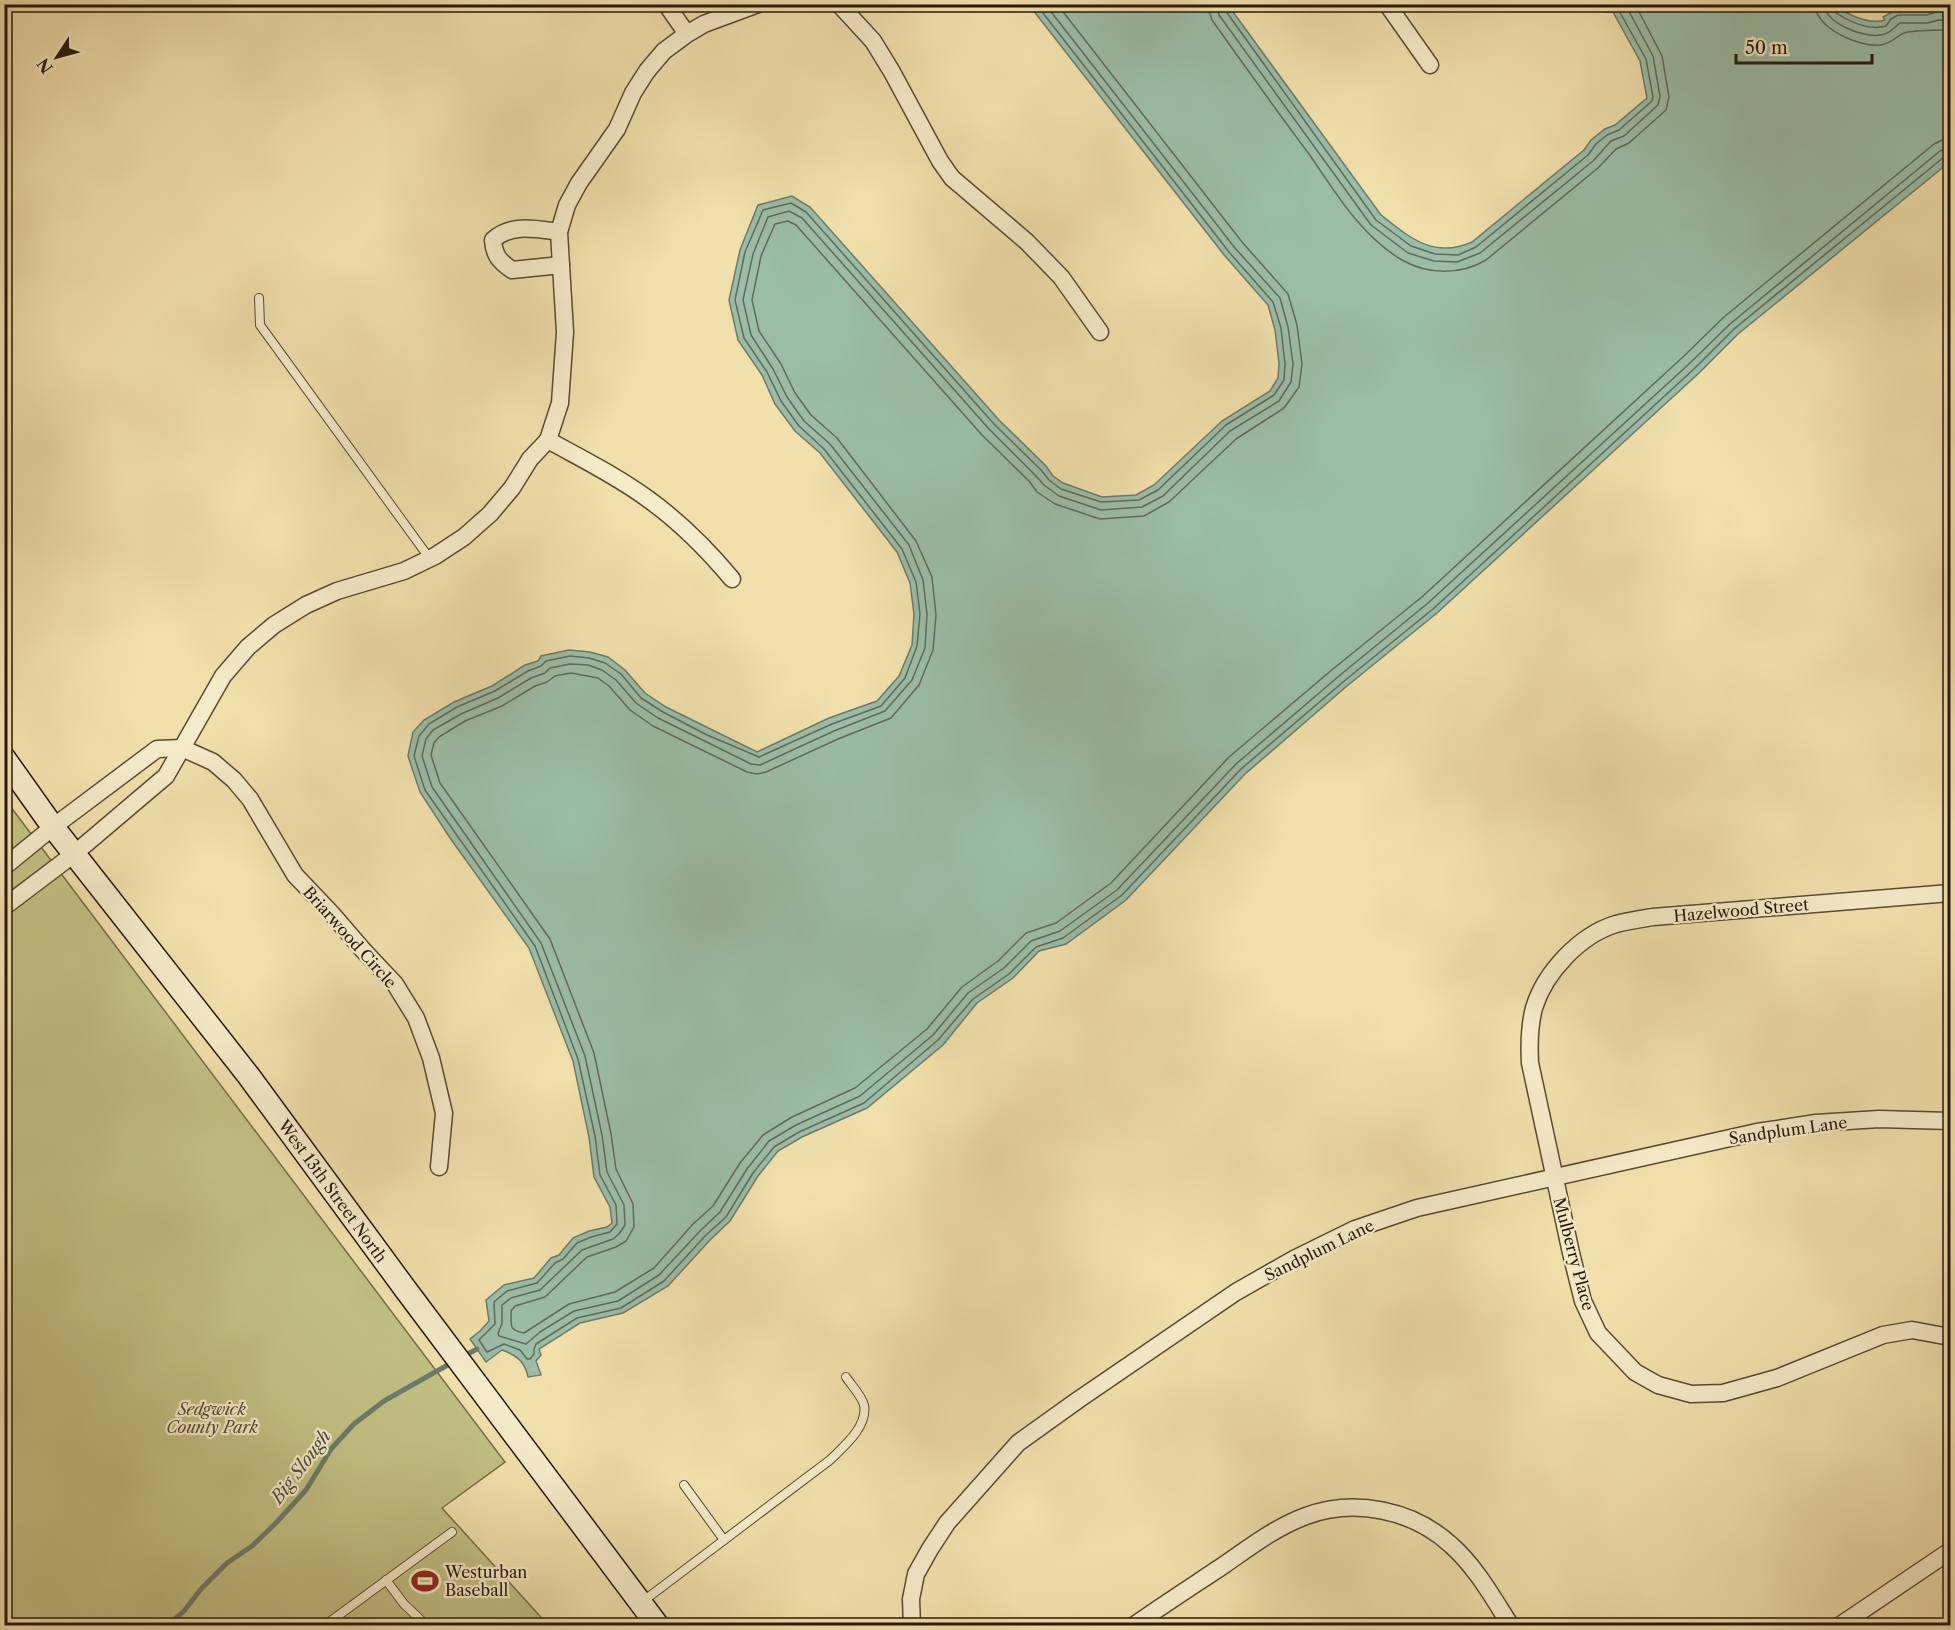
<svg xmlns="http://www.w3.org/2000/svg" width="1955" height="1630" font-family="'Libre Caslon Text',serif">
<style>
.green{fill:#c2c084;stroke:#756c47;stroke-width:1.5}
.water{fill:#9bbda8;stroke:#6d7b69;stroke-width:1.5}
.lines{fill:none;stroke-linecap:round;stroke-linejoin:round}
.shore{stroke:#626a59;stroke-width:1.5}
.stream{stroke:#6d7b69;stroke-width:5}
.lane-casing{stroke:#5a4a32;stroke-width:10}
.street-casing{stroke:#5a4a32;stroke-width:19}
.secondary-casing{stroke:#28180a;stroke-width:25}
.lane{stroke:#f6ebc9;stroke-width:8}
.street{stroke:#f6ebc9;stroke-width:16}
.secondary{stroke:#f6ebc9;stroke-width:22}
.labels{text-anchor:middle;stroke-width:4.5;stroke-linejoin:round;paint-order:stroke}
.street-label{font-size:16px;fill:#28180a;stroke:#f6ebc9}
.park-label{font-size:16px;font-style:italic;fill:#564a2f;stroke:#f6ebc9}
.poi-label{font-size:16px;fill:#28180a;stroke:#f6ebc9;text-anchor:start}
.water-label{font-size:18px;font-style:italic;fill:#505241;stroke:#f6ebc9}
</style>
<rect width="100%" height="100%" fill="#f1e0ac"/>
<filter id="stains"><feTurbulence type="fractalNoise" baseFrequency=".00333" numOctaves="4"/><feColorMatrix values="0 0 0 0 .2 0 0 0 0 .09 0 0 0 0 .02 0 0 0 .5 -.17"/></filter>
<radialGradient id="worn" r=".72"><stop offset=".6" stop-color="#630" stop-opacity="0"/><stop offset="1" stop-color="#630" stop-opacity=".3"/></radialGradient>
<!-- green -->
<path class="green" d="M 4,798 L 505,1462 L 442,1508 L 548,1625 L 5,1625 Z"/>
<!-- water -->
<path class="water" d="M 1029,5 L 1228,5 L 1381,215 C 1410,238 1434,259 1472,242 L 1584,150 L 1591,140 L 1605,129 L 1615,125 L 1647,98 L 1640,61 L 1613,12 L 1605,12 L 1596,5 L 1833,5 C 1848,14 1867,25 1885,20 L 1883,17 L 1896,10 L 1926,9 L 1937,6 L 1950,8 L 1950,159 L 1941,169 L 1738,334 L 1699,373 L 1437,613 L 1347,686 L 1245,774 L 1126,900 L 1066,944 L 1039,951 L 1013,978 L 977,1003 L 943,1045 L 867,1108 L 802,1137 L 778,1151 L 758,1176 L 730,1221 L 710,1240 L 668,1286 L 623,1313 L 580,1323 L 539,1349 L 541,1355 L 536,1361 L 541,1375 L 528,1377 C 525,1361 516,1355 502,1350 L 486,1362 L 470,1339 L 480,1331 L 489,1321 L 486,1300 L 504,1285 L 534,1278 L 551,1258 L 559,1255 L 573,1238 L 589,1231 L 607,1227 L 612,1223 L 610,1207 L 594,1177 L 589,1137 L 573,1061 L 529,948 L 450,838 L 420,792 L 408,756 L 413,732 L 424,720 L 454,702 L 492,686 L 525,665 L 538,661 L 541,656 L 569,650 L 590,652 L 608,657 L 625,670 L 645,693 L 666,707 L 757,752 L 829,718 L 877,701 L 899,676 L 912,645 L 914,614 L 910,583 L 897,552 L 820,453 L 795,431 L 775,404 L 762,375 L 738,340 L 729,300 L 740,250 L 758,205 L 792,196 L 810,207 L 999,420 L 1046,466 L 1053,476 L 1063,483 L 1102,497 L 1136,495 L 1154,485 L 1222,421 L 1270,391 L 1278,378 L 1279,363 L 1275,330 L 1268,305 L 1225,256 Z"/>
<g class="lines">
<!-- shore -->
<g class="shore">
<path d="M 1036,4 L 1229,252 L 1273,302 L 1281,328 L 1285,364 L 1284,380 L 1274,395 L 1226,425 L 1158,490 L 1139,500 L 1101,502 L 1061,489 L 1049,480 L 1041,470 L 994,424 L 806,212 L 791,203 L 763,210 L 745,252 L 735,300 L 744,338 L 767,372 L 781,401 L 799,426 L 824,449 L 902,549 L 916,582 L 920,614 L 917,646 L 905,678 L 881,706 L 832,724 L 759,757 L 707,735 L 663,712 L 641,698 L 621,674 L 605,663 L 589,658 L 570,656 L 546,661 L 541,666 L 528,671 L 495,691 L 457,707 L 429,724 L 419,736 L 414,756 L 425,790 L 535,946 L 578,1059 L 595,1136 L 600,1175 L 616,1205 L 617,1224 L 610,1232 L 591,1237 L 577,1243 L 563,1259 L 555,1263 L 537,1283 L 507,1291 L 494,1302 L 495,1324 L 479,1340 L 487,1352 L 504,1344 L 520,1350 L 527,1359 L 530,1359 L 534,1354 L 534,1349 L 536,1344 L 577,1318 L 621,1308 L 664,1281 L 705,1236 L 726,1217 L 753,1173 L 774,1147 L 799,1132 L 864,1103 L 938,1040 L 973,999 L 1009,974 L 1036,947 L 1063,938 L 1122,895 L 1241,769 L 1343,682 L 1433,609 L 1695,368 L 1734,329 L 1944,157 L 1950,155"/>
<path d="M 1045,4 L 1235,248 L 1280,298 L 1288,327 L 1293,364 L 1291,382 L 1279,401 L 1230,431 L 1163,496 L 1142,507 L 1101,510 L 1059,496 L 1044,485 L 1035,475 L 989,429 L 802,218 L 789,211 L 768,217 L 753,254 L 743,300 L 751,335 L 773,369 L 787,397 L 804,421 L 830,444 L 909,545 L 923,580 L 927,614 L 925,648 L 912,680 L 885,711 L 834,731 L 760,765 L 751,764 L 658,718 L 636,703 L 616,680 L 602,670 L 588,665 L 570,664 L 550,668 L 545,673 L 531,678 L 498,698 L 461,714 L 433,730 L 426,739 L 422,756 L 432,787 L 541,943 L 585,1056 L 602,1135 L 607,1172 L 624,1205 L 625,1225 L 619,1234 L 613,1239 L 582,1250 L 540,1290 L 511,1298 L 502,1305 L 502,1324 L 498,1333 L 499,1336 L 526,1344 L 540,1332 L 574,1311 L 618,1301 L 659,1275 L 700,1231 L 720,1212 L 747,1169 L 769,1141 L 796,1125 L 860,1096 L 933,1035 L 968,993 L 1004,968 L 1031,941 L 1060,931 L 1117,890 L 1236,764 L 1339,676 L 1428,603 L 1690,363 L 1730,324 L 1940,151 L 1950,148"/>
<path d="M 1057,4 L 1242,242 L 1288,294 L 1297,325 L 1302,364 L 1299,387 L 1284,408 L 1236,439 L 1169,502 L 1144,516 L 1100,519 L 1055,504 L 1037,492 L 1029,481 L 982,435 L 796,225 L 788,221 L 775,224 L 761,256 L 752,300 L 759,331 L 781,364 L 795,393 L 811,415 L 837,438 L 916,541 L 932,577 L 936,615 L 933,650 L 919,685 L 891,718 L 838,739 L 766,772 L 757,774 L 747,772 L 653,726 L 630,710 L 609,686 L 598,678 L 571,673 L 555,676 L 547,682 L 535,686 L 502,706 L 465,721 L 439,737 L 434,743 L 431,755 L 440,783 L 550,939 L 594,1053 L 611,1134 L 616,1169 L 633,1204 L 634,1227 L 626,1241 L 616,1247 L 587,1257 L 545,1297 L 515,1306 L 511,1311 C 512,1324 507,1330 524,1333 L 569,1304 L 615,1292 L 654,1268 L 693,1224 L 713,1206 L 740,1163 L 763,1135 L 792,1117 L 855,1088 L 927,1029 L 962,987 L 998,961 L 1026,933 L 1056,923 L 1111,883 L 1229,757 L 1333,669 L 1423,596 L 1684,356 L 1724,317 L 1934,144 L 1942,140 L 1950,139"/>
<path d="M 1207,4 L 1212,20 C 1244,65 1276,110 1309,154 C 1336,193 1361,236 1402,260 C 1428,275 1461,275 1486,260 L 1598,168 L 1616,149 L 1629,143 L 1666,110 L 1669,97 L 1662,56 L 1635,4"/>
<path d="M 1216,4 L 1219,15 L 1371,225 L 1408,253 L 1434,261 L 1457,262 L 1480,253 L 1593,161 L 1611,141 L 1624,136 L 1658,105 L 1660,96 L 1653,56 L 1625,4"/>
<path d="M 1224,4 L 1225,10 L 1376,220 L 1411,246 L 1435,254 L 1458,255 L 1476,247 L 1588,155 L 1596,144 L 1607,135 L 1619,130 L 1652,101 L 1653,97 L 1646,59 L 1618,9 L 1604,4"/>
<path d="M 1815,4 C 1816,29 1859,47 1880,45 C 1894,43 1897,35 1904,33 C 1913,30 1941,30 1950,30"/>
<path d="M 1824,4 C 1825,23 1863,38 1880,35 C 1890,34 1893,28 1900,23 L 1927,23 L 1939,20 L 1950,21"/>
<path d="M 1831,4 L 1833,11 C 1848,21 1869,31 1886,26 L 1891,19 L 1898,15 L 1927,15 L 1939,11 L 1950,14"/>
</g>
<!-- stream -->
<g class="stream">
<path d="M 464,1356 L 477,1349"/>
<path d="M 167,1626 L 184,1611 L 201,1589 L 227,1563 L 252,1546 L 275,1524 L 306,1490 L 331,1449 L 354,1424 L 384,1401 L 453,1362"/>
</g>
<defs>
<g id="lane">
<path d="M 259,298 L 260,325 L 430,559"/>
<path d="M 684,1485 L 724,1540"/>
<path d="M 386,1580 L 404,1604 L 427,1626"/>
<path d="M 642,1602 L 830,1460 C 843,1447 868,1427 864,1405 C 862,1396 851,1385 846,1377"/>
<path d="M 324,1626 L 452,1532"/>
</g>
<g id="street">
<path d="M 666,4 L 687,34"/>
<path d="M 839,4 L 873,41 L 892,72 L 940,161 L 952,178 L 1027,242 L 1061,277 L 1100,332"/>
<path d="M 1387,4 L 1430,65"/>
<path d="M 559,232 C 536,229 511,223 493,240 C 494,255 499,261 512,270 L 561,265"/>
<path d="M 548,440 C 582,459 617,476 648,499 C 680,522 707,549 732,579"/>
<path d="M 4,867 L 53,827 L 157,749 L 182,748 L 213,762 L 234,780 L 250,799 L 295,875 L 332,914 L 363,950 L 395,984 L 416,1018 L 431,1058 L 444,1113 L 439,1167"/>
<path d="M 1950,893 L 1653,917 C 1641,919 1628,921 1616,924 C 1580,935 1545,972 1534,1008 C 1529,1027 1529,1044 1530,1063 L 1571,1253 L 1583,1301 L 1598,1333 L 1635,1372 L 1658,1385 L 1691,1394 L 1723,1393 L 1777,1378 L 1883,1335 L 1912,1330 L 1950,1337"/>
<path d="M 4,907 L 74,854 L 166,776 L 223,676 L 248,647 L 274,625 L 306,605 L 337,591 L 404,571 L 435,556 L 464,537 L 490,514 L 512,488 L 530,459 L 548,440 L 560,403 L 565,332 L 559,232 L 567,205 L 579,183 L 617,129 L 633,93 L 647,71 L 664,51 L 687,34 L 704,24 L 758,4"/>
<path d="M 912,1626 L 911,1599 L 916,1574 L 930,1549 L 947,1523 L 1018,1443 L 1078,1400 L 1236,1292 L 1294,1259 L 1355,1229 L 1417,1208 L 1757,1132 L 1816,1123 L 1879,1119 L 1950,1121"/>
<path d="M 1133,1626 C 1163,1605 1194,1585 1224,1565 C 1250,1547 1276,1527 1306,1516 C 1355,1498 1413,1510 1451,1545 C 1476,1567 1493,1598 1511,1626"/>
<path d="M 1839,1626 L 1950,1551"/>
</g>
<path id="secondary" d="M 4,758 L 53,827 L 248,1075 L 406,1290 L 658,1626"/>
</defs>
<!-- lane casing -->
<use href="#lane" class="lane-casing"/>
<!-- street casing -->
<use href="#street" class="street-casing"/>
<!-- secondary casing -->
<use href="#secondary" class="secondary-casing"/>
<!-- lane -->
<use href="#lane" class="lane"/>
<!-- street -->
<use href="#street" class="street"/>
<!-- secondary -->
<use href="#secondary" class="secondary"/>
</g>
<!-- icons -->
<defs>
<symbol id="stadium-bare" viewBox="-9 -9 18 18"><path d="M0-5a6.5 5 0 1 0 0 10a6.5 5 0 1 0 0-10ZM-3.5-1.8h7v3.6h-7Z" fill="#8f2418" stroke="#f6ebc9" stroke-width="2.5" paint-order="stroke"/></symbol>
</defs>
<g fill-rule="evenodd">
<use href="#stadium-bare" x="406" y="1562" width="38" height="38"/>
</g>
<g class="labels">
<!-- street labels -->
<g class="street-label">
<text transform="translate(1741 910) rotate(-5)" y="6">Hazelwood Street</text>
<text transform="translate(350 937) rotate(48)" y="6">Briarwood Circle</text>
<text transform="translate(1788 1130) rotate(-8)" y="6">Sandplum Lane</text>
<text transform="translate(333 1191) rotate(54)" y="6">West 13th Street North</text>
<text transform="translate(1319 1250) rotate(-26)" y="6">Sandplum Lane</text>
<text transform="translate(1574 1254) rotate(75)" y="6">Mulberry Place</text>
</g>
<!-- park labels -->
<g class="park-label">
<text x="212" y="1415">Sedgwick<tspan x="212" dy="18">County Park</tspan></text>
</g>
<!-- poi labels -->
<g class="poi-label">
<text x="445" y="1578">Westurban<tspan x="445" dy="18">Baseball</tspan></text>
</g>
<!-- water labels -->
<g class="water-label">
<text transform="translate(301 1467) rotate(-53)" y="6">Big Slough</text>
</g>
</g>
<!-- margin -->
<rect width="1955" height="1630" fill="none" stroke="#f1e0ac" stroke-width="24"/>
<rect x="6" y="6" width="1943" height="1618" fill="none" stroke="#28180a" stroke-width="3"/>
<rect x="12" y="12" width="1931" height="1606" fill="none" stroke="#28180a" stroke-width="1.5"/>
<!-- north arrow -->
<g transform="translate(57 57) rotate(234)" stroke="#f6ebc9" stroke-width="4.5" paint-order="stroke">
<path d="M0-4.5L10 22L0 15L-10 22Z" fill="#28180a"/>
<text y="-9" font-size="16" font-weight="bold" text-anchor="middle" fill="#28180a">N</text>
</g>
<!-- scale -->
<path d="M1736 54v9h136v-9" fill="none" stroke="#28180a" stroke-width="3"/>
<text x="1745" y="54" font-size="18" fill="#28180a" stroke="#f6ebc9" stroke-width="4.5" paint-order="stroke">50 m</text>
<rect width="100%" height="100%" filter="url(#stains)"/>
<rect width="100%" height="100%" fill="url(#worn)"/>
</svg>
